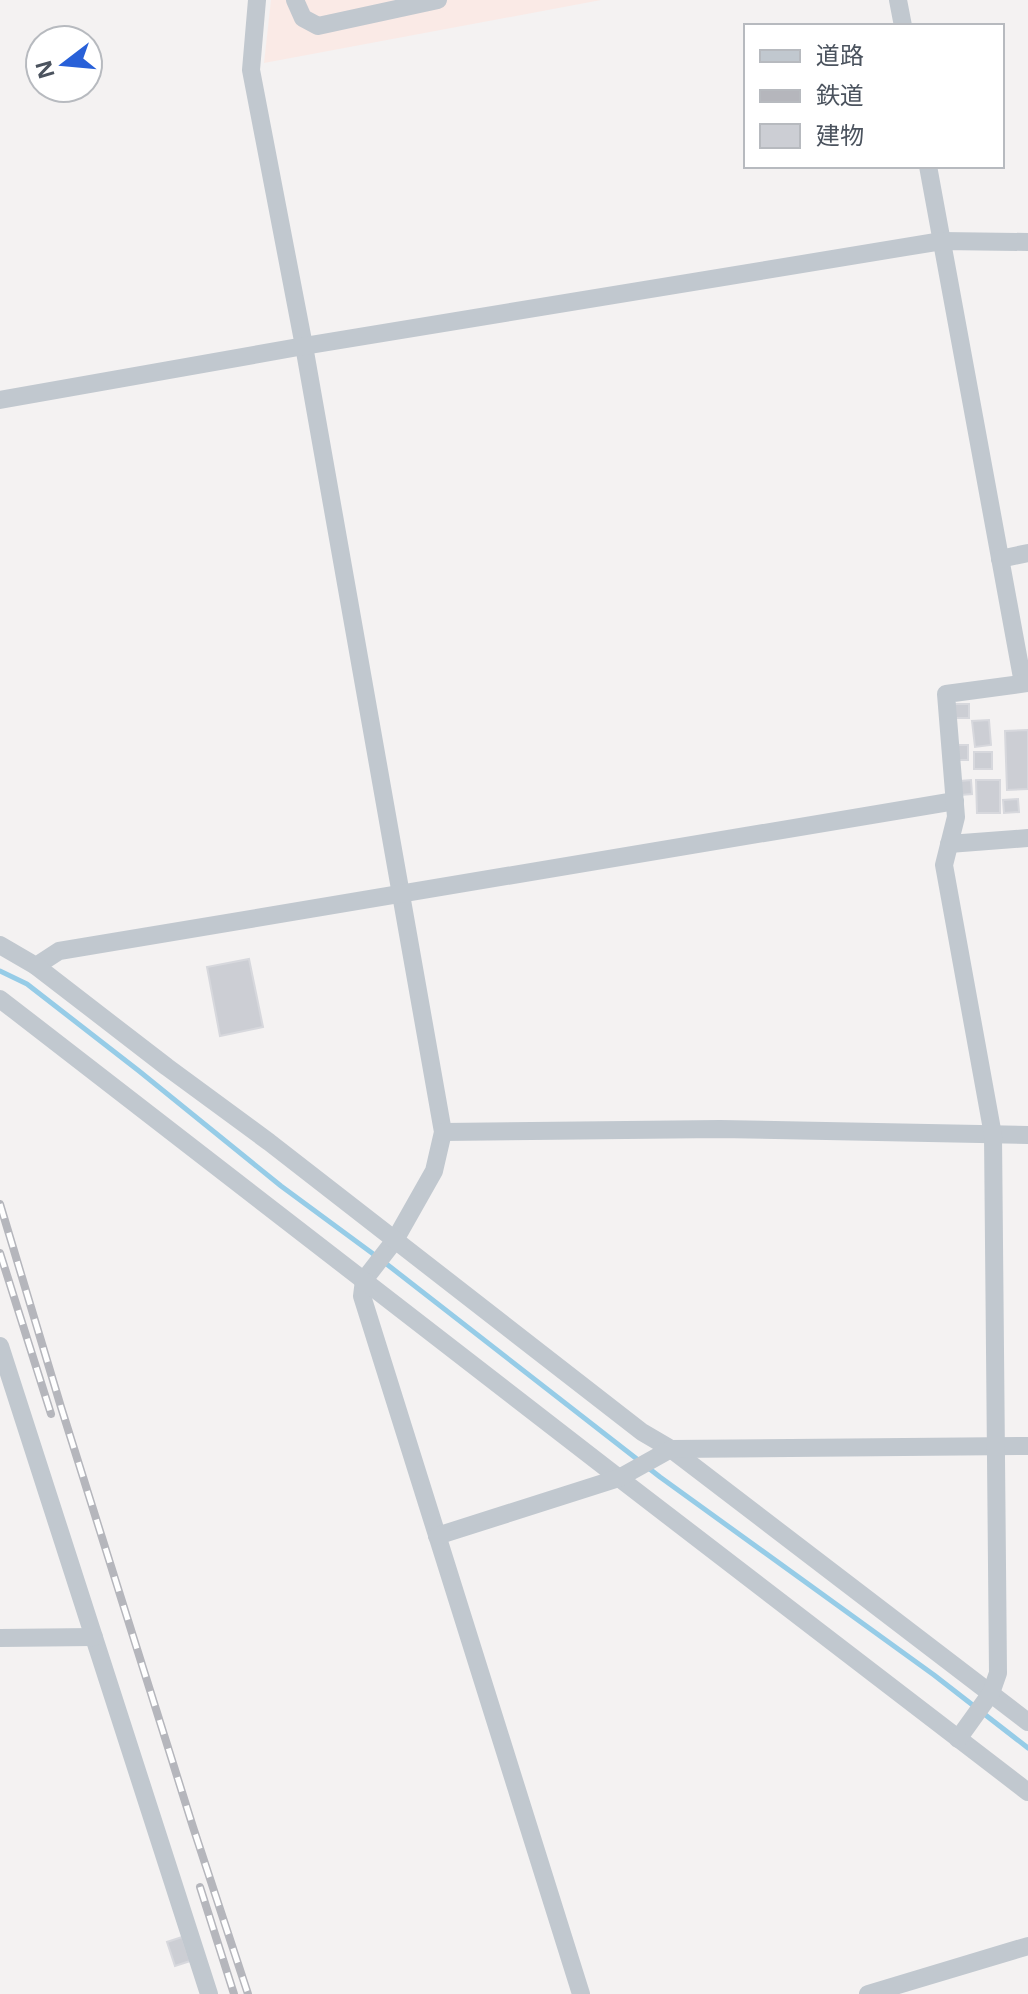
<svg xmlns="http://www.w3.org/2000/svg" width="1028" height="1994" font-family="'Noto Sans','Noto Sans JP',sans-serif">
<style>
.medical{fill:#faeae6}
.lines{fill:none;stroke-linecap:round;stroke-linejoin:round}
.stream{stroke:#96cce7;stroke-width:5}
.building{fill:#ccced4;stroke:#d7d8dd;stroke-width:2}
.minor{stroke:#c1c8cf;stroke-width:18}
.rail-casing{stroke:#b5b6bc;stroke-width:8}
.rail{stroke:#fff;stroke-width:5;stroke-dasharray:15;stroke-linecap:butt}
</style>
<rect width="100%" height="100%" fill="#f4f2f2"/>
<!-- medical -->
<path class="medical" d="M 271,0 L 601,0 L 264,63 Z"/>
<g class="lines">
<!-- stream -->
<g class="stream">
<path d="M 0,971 L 27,984 L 139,1071 L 281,1186 L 376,1256"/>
<path d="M 384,1262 L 660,1477 L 934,1675 L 1028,1748"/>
</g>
</g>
<!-- building -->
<g class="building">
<rect x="955" y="704" width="14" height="14"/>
<path d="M 989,720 L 991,745 L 975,747 L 972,721 Z"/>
<path d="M 1028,730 L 1028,789 L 1007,790 L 1005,731 Z"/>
<rect x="958" y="745" width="10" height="15"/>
<rect x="974" y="752" width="18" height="17"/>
<path d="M 971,780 L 972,794 L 961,795 L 960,781 Z"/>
<path d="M 976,780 L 1000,780 L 1000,813 L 977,813 Z"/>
<path d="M 1018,799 L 1019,812 L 1004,813 L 1003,800 Z"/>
<path d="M 249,959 L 263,1027 L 220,1036 L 207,967 Z"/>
<path d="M 182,1937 L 190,1961 L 175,1966 L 167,1942 Z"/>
</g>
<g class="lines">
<!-- minor -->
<g class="minor">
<path d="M 257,0 L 251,70 L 304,346 L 443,1132 L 434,1171 L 395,1240 L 364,1280 L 362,1296 L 581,1994"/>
<path d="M 295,0 L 303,18 L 318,26 L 438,0"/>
<path d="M 898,0 L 903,26"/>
<path d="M 928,166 L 1023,683"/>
<path d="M 0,400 L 304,346 L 942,241 L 1028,242"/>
<path d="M 1000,559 L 1028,553"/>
<path d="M 949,844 L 1028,838"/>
<path d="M 0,945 L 36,966 L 59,951 L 955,801"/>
<path d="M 36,966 L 167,1067 L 269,1142 L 642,1432 L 671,1449 L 1028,1722"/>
<path d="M 0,999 L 619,1478 L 1028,1792"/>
<path d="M 443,1132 L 720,1129 L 1028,1135"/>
<path d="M 0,1346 L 209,1994"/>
<path d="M 437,1536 L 619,1478 L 671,1449 L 1028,1446"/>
<path d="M 0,1638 L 94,1637"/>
<path d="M 958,1739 L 991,1693 L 998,1673 L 993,1135 L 944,865 L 956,817 L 946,694 L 1028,683"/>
<path d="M 868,1994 L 1028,1946"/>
</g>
<defs>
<g id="rail">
<path d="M 0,1204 L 61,1407 L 193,1827 L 248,1994"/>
<path d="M 0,1253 L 51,1414"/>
<path d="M 200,1887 L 234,1994"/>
</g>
</defs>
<!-- rail casing -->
<use href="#rail" class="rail-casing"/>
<!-- rail -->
<use href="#rail" class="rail"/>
</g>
<!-- legend -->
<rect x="744" y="24" width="260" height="144" fill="#ffffff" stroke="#b7babf" stroke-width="2"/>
<rect x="760" y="50" width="40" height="12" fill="#c1c8cf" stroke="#b7babf" stroke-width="2"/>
<text x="816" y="64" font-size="24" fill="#4b535e">道路</text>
<rect x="760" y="90" width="40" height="12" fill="#b5b6bc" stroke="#b7babf" stroke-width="2"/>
<text x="816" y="104" font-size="24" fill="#4b535e">鉄道</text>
<rect x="760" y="124" width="40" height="24" fill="#ccced4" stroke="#b7babf" stroke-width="2"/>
<text x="816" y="144" font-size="24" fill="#4b535e">建物</text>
<!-- north arrow -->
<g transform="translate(64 64) rotate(254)"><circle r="38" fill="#ffffff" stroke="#b7babf" stroke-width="2"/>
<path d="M0-6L14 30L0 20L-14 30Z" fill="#2860d8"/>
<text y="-12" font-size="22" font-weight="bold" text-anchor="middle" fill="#4b535e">N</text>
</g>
</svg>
